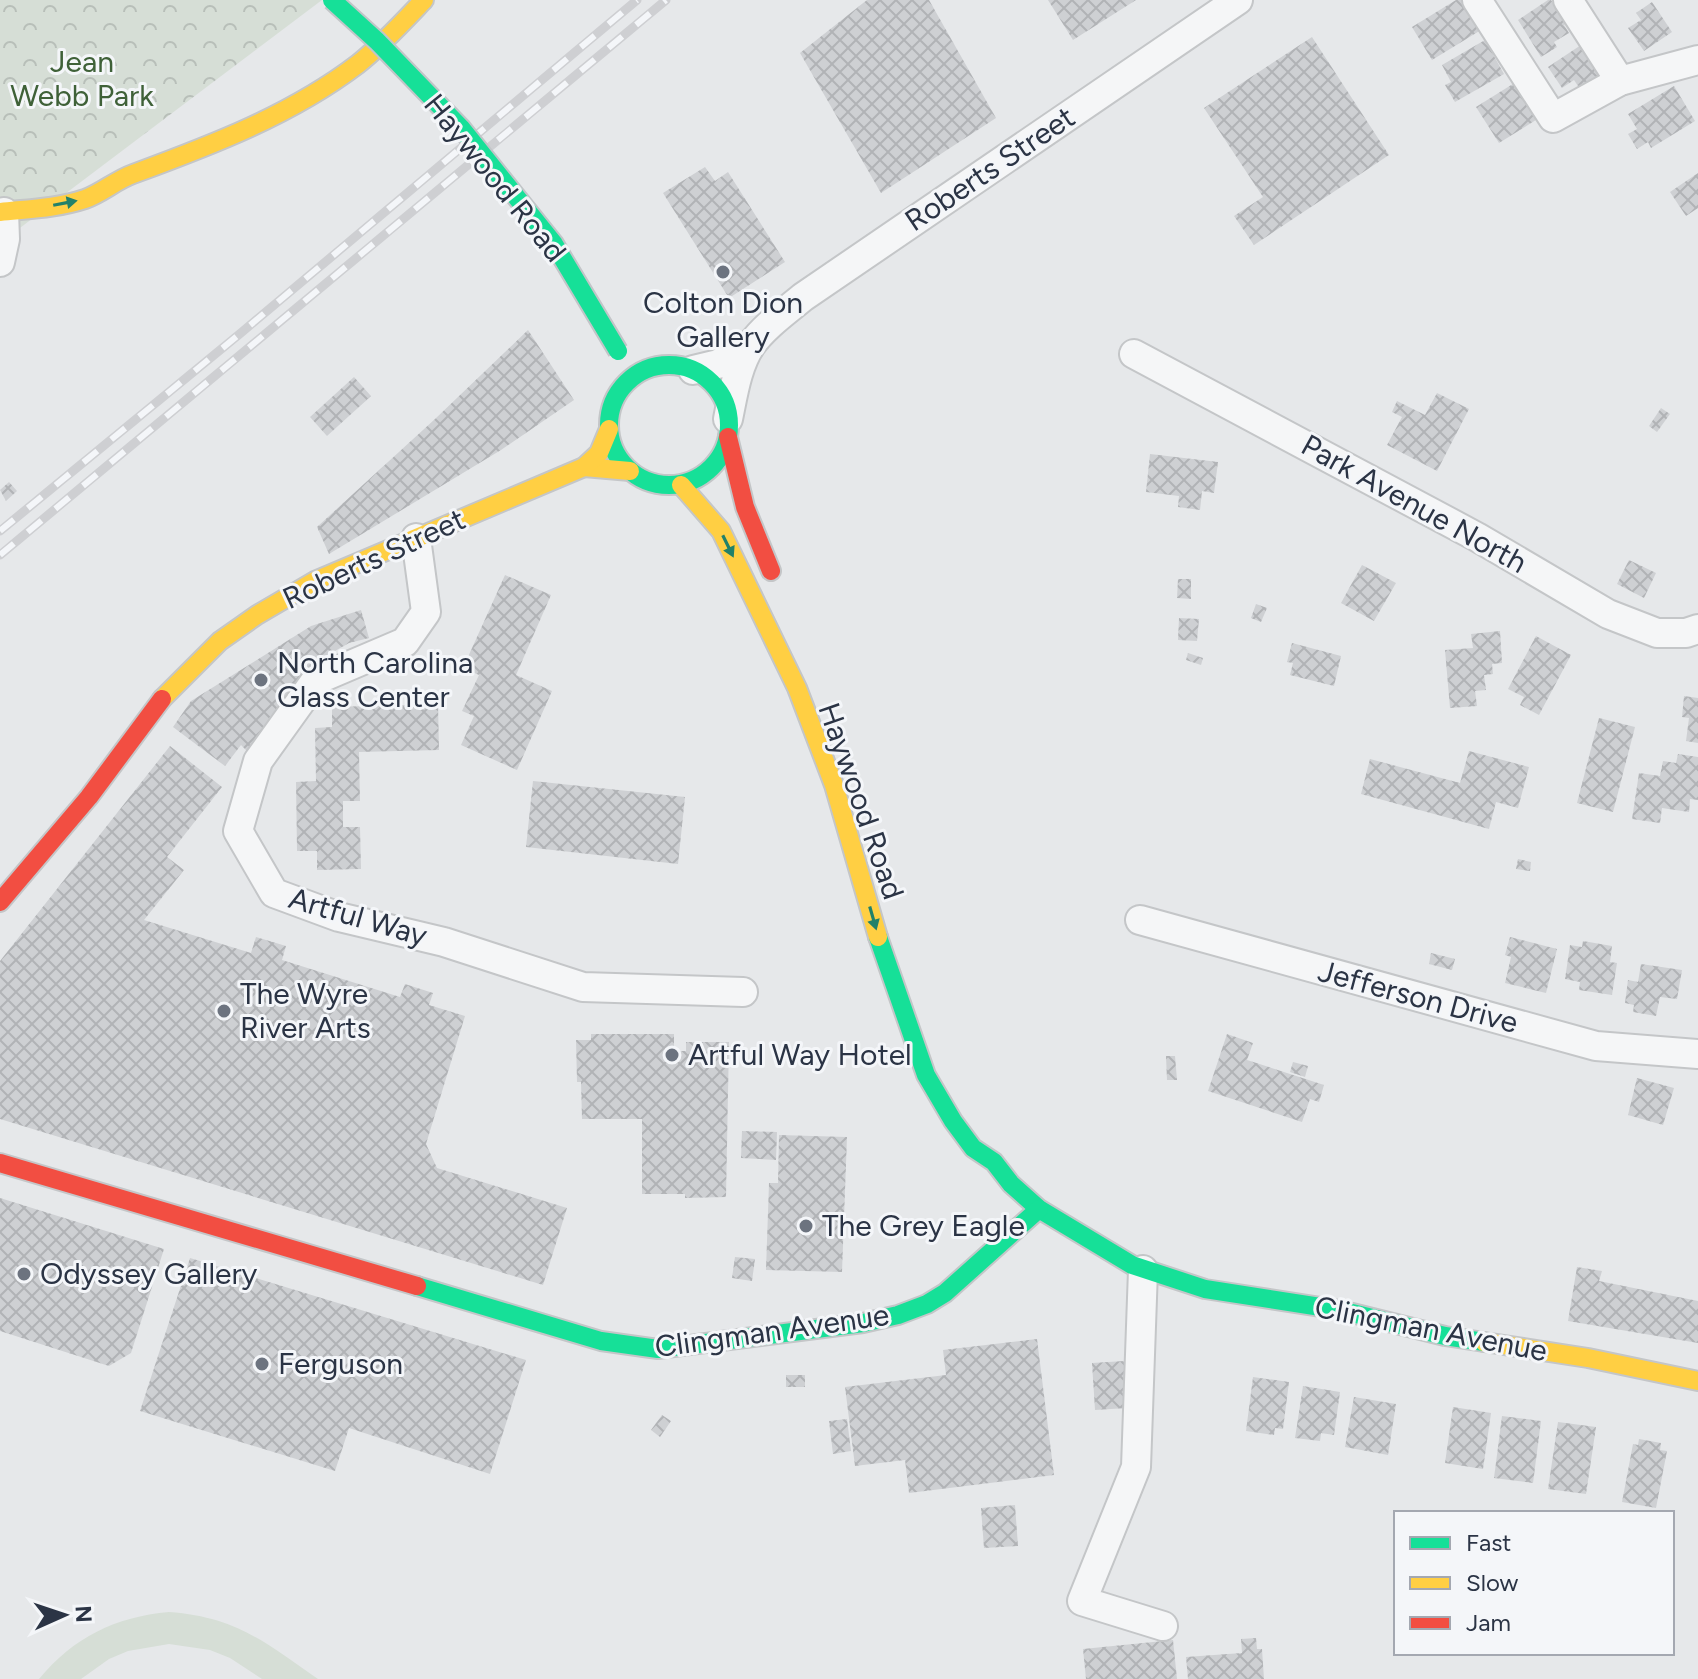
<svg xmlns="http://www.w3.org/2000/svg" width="1698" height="1679" font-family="Figtree,sans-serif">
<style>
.park{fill:url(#park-crowns)}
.garden{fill:#d6ded6}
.building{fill:url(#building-cross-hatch)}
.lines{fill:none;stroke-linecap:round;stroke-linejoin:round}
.street-casing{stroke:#c4c6c8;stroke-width:32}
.fast-casing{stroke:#c4c6c8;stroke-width:22}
.slow-casing{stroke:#c4c6c8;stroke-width:22}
.jam-casing{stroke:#c4c6c8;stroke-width:22}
.street{stroke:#f5f6f7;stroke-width:28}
.fast{stroke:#16e098;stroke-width:18}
.slow{stroke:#ffcf43;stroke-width:18}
.jam{stroke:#f24e42;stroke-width:18}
.rail-casing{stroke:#cecfd2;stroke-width:9}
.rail{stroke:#f4f6f9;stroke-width:6;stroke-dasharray:18;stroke-linecap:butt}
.fast-bridge-casing{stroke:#c2c5c8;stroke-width:22;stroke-linecap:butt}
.fast-bridge{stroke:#16e098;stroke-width:18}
.oneway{fill:#22816a}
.poi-dot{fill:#6c737f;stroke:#f4f6f9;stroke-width:3}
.labels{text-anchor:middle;stroke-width:6;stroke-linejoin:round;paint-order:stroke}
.park-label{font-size:30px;fill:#3f6138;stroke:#f4f6f9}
.street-label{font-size:30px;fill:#2b3445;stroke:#f4f6f9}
.poi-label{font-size:30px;fill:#2b3445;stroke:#f4f6f9;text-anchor:start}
</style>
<defs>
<pattern id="park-crowns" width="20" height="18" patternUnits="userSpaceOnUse" patternTransform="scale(2)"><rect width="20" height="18" fill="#d6ded6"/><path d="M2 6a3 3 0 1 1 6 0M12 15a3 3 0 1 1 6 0" fill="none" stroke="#b8bfb9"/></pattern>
<pattern id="building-cross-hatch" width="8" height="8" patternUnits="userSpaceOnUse" patternTransform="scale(2)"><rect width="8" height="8" fill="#ced0d3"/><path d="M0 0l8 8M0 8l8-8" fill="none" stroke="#b1b3b6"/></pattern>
</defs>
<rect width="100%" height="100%" fill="#e6e8ea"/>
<!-- park -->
<path class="park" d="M 0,0 L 322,0 L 0,243 Z"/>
<!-- garden -->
<path class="garden" d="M 169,1612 C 236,1617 265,1642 318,1679 L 262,1679 L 230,1658 L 210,1650 L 169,1644 L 128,1651 L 109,1659 L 81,1679 L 39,1679 C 74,1637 115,1617 169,1612 Z"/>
<!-- building -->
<g class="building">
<path d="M 867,0 L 929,0 L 996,118 L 881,193 L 800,53 Z"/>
<path d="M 1048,0 L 1136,0 L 1073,40 Z"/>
<path d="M 1456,0 L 1462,0 L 1481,30 L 1432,60 L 1412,27 Z"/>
<path d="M 1548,0 L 1551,0 L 1556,7 L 1560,4 L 1571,21 L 1564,25 L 1569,33 L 1554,42 L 1557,47 L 1541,57 L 1518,20 Z"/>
<path d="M 1652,2 L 1672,32 L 1644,51 L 1628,28 L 1641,20 L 1636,13 Z"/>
<path d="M 1312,37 L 1389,155 L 1254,245 L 1234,216 L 1263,197 L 1204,108 Z"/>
<path d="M 1485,40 L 1504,74 L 1455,102 L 1445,85 L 1451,82 L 1442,65 Z"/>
<path d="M 1581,45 L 1603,78 L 1582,92 L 1574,80 L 1562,88 L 1548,67 Z"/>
<path d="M 1516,82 L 1539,118 L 1499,143 L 1476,107 Z"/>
<path d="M 1674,86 L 1695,121 L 1651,148 L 1648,142 L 1637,149 L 1628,134 L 1637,129 L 1628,114 Z"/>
<path d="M 705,167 L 715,181 L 728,172 L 785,262 L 729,298 L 663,193 Z"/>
<path d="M 1698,173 L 1698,208 L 1686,216 L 1670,192 Z"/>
<path d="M 528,330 L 574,400 L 501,450 L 329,554 L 317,527 L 435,419 Z"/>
<path d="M 354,377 L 371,396 L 327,436 L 310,417 Z"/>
<path d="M 1437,393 L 1469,409 L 1437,471 L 1387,445 L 1402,417 L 1392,412 L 1397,401 L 1425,415 Z"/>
<path d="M 1661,408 L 1670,414 L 1657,432 L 1649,426 Z"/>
<path d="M 1150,454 L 1218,462 L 1214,493 L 1202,491 L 1200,510 L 1178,507 L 1179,496 L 1146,492 Z"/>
<path d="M 9,482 L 17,491 L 6,501 L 0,490 Z"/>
<path d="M 1629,560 L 1656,573 L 1644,598 L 1617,584 Z"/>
<path d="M 1362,565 L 1396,583 L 1374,621 L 1341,603 Z"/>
<path d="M 505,575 L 551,595 L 516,675 L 552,691 L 517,770 L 461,745 L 474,716 L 462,711 L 479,675 L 463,668 Z"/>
<path d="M 1178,579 L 1191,579 L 1191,599 L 1177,598 Z"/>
<path d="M 1256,604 L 1267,608 L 1261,622 L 1251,618 Z"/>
<path d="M 361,610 L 369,638 L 349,643 L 328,655 L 307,671 L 270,717 L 252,756 L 241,745 L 225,766 L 173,727 L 191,701 L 311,626 Z"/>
<path d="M 1179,618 L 1199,619 L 1197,641 L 1178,640 Z"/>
<path d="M 1500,631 L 1502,663 L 1492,664 L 1493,674 L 1484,675 L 1486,690 L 1475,691 L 1477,706 L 1450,708 L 1445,650 L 1473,648 L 1471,634 Z"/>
<path d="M 1536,636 L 1571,655 L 1539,715 L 1520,705 L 1524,697 L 1508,689 Z"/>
<path d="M 1292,643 L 1341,656 L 1334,686 L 1290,675 L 1293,663 L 1287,662 Z"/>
<path d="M 1188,653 L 1203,658 L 1201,665 L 1186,660 Z"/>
<path d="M 1684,696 L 1698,698 L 1698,743 L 1686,741 L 1689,718 L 1682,717 Z"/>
<path d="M 438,704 L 439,750 L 359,752 L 360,801 L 343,801 L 343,827 L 360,827 L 361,869 L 317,870 L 317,851 L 297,851 L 296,782 L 316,781 L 315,728 L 332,727 L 332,707 Z"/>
<path d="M 1599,718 L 1635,727 L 1613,812 L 1577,803 Z"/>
<path d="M 170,746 L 222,787 L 167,857 L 184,870 L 144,920 L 251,953 L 256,937 L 286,946 L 282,960 L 400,997 L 405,984 L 433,993 L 429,1005 L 465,1016 L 426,1144 L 437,1168 L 567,1208 L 543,1285 L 0,1119 L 0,961 Z"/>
<path d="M 1469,751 L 1529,767 L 1518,808 L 1496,802 L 1489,829 L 1361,794 L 1370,759 L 1460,783 Z"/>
<path d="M 1678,754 L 1698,757 L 1698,800 L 1690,799 L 1689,812 L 1662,808 L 1660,823 L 1632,819 L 1639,773 L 1660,776 L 1663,761 L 1676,763 Z"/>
<path d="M 533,781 L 685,797 L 678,864 L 526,847 Z"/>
<path d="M 1518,859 L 1531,862 L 1530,871 L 1516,869 Z"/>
<path d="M 1510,937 L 1557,949 L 1546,993 L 1505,983 L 1511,957 L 1505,955 Z"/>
<path d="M 1583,941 L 1612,946 L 1610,962 L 1617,963 L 1612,995 L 1579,990 L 1580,982 L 1565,979 L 1570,945 L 1582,947 Z"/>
<path d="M 1431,953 L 1455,959 L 1452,970 L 1429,964 Z"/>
<path d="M 1641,964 L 1682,970 L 1677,999 L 1660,997 L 1656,1016 L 1633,1012 L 1634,1005 L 1625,1003 L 1628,980 L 1638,982 Z"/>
<path d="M 591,1034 L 674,1034 L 674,1051 L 686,1051 L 686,1042 L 729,1042 L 726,1197 L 685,1198 L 685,1194 L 642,1194 L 642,1119 L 582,1119 L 581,1082 L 577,1082 L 576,1040 L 591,1040 Z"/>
<path d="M 1227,1034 L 1253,1043 L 1247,1060 L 1324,1085 L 1319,1102 L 1310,1099 L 1302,1122 L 1208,1091 Z"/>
<path d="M 1166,1056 L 1175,1056 L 1177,1080 L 1167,1080 Z"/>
<path d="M 1293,1062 L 1308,1066 L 1305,1077 L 1290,1072 Z"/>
<path d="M 1637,1078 L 1674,1088 L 1663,1125 L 1628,1115 Z"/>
<path d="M 742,1131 L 777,1132 L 776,1160 L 741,1158 Z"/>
<path d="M 779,1135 L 847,1137 L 842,1272 L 766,1270 L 769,1183 L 778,1183 Z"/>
<path d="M 0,1198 L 164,1249 L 131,1353 L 109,1366 L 0,1331 Z"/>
<path d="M 735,1257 L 755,1259 L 752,1281 L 732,1278 Z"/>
<path d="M 190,1258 L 526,1360 L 490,1474 L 349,1428 L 335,1471 L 140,1411 Z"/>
<path d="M 1577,1267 L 1602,1271 L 1599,1281 L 1698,1301 L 1698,1343 L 1568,1321 Z"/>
<path d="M 1037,1339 L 1054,1475 L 909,1493 L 905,1460 L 855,1466 L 845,1387 L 946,1375 L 943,1350 Z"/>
<path d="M 1124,1361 L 1127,1408 L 1095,1410 L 1092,1363 Z"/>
<rect x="786" y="1375" width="19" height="12"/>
<path d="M 1253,1377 L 1289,1382 L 1283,1429 L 1275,1428 L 1274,1435 L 1246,1431 Z"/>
<path d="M 1303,1386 L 1340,1392 L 1334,1435 L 1321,1433 L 1320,1441 L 1295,1438 Z"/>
<path d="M 1354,1397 L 1396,1404 L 1388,1455 L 1345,1447 Z"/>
<path d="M 1453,1407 L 1491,1413 L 1483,1469 L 1445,1463 Z"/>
<path d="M 662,1415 L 671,1421 L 660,1437 L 651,1430 Z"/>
<path d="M 1502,1416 L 1541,1421 L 1533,1483 L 1494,1478 Z"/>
<path d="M 847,1419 L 851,1451 L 833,1454 L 829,1421 Z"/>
<path d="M 1558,1422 L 1596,1427 L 1586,1494 L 1548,1489 Z"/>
<path d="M 1639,1439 L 1661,1443 L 1660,1450 L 1667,1451 L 1656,1508 L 1622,1502 L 1633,1444 L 1638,1445 Z"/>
<path d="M 1015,1505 L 1018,1546 L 984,1548 L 981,1508 Z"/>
<path d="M 1256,1638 L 1257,1649 L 1262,1649 L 1264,1679 L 1188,1679 L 1186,1657 L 1242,1653 L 1241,1639 Z"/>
<path d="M 1173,1640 L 1177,1679 L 1086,1679 L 1083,1649 Z"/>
</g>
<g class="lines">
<defs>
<g id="street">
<path d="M 1477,0 L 1553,118 L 1620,81 L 1698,60"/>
<path d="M 1568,0 L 1620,81"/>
<path d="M 0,262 L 5,239 L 4,212"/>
<path d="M 1134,354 L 1477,537 L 1608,614 L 1657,633 L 1686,633 L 1698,629"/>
<path d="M 693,370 L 718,364 L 749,348"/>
<path d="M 728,419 C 733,395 737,366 751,345 C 765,326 785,312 803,297 L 1238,0"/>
<path d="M 416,538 L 426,612 L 405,642 L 316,680 L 258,761 L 238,831 L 274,893 L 339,917 L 444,942 L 583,987 L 743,992"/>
<path d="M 1140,920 L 1596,1046 L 1698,1054"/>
<path d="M 1143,1270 L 1136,1467 L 1082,1601 L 1163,1626"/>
</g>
<g id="fast">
<circle cx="669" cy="425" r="60"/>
<path d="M 878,937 L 926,1075 L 953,1121 L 973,1148 L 994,1162 L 1011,1184 L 1039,1209 L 1132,1265 L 1205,1289 L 1340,1310 L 1445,1336 L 1484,1342"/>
<path d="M 417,1286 L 601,1341 L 658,1349 L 863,1323 L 898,1315 L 927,1304 L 945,1293 L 1039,1209"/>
</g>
<g id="slow">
<path d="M 0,212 C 28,209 58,208 85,199 C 102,193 116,180 133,174 C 212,145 291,115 358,64 C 382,45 403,22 424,0"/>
<path d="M 584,467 L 630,471"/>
<path d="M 681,485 L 721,531 L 797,688 L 834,785 L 878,937"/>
<path d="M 162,699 L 220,641 L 257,615 L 315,581 L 584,467 L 599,453 L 609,429"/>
<path d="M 1484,1342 L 1588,1358 L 1698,1381"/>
</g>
<g id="jam">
<path d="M 728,437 L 745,507 L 771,571"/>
<path d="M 0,902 L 89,797 L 162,699"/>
<path d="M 0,1163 L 417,1286"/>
</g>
</defs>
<!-- street casing -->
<use href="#street" class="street-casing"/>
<!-- fast casing -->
<use href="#fast" class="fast-casing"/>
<!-- slow casing -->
<use href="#slow" class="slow-casing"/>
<!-- jam casing -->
<use href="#jam" class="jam-casing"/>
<!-- street -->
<use href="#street" class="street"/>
<!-- fast -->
<use href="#fast" class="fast"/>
<!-- slow -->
<use href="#slow" class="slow"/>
<!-- jam -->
<use href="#jam" class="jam"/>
<defs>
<g id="rail">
<path d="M 0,531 L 242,332 L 637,0"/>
<path d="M 0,555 L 666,0"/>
</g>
</defs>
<!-- rail casing -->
<use href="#rail" class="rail-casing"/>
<!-- rail -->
<use href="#rail" class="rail"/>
<defs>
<path id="fast-bridge" d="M 332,0 L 377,41 L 461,128 L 554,244 L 618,351"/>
</defs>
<!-- fast-bridge casing -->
<use href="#fast-bridge" class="fast-bridge-casing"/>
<!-- fast-bridge -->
<use href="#fast-bridge" class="fast-bridge"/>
</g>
<!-- one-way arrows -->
<defs><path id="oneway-solid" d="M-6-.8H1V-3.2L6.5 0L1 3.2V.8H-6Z" transform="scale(2)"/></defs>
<g class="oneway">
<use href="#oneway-solid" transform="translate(65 203) rotate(-11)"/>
<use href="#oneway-solid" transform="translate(728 546) rotate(64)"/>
<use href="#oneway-solid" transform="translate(873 918) rotate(74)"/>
</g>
<!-- markers -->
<g class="poi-dot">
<circle cx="723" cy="272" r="8"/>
<circle cx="261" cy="680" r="8"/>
<circle cx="224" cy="1011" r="8"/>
<circle cx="672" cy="1055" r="8"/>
<circle cx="806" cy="1226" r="8"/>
<circle cx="24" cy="1274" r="8"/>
<circle cx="262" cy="1364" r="8"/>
</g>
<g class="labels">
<!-- park labels -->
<g class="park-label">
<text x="82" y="72">Jean<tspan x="82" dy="34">Webb Park</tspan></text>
</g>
<!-- street labels -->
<g class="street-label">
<text transform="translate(990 169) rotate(-34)" y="10">Roberts Street</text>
<text transform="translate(495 178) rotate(51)" y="10">Haywood Road</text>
<text transform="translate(1414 504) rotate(29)" y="10">Park Avenue North</text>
<text transform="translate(374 559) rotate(-25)" y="10">Roberts Street</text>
<text transform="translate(861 801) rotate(71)" y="10">Haywood Road</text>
<text transform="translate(358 917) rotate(16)" y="10">Artful Way</text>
<text transform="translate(1418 997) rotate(15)" y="10">Jefferson Drive</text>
<text transform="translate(1431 1329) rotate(11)" y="10">Clingman Avenue</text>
<text transform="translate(772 1331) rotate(-8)" y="10">Clingman Avenue</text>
</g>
<!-- poi labels -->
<g class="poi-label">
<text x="723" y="313" text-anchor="middle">Colton Dion<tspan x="723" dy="34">Gallery</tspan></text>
<text x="277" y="673">North Carolina<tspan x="277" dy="34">Glass Center</tspan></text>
<text x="240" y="1004">The Wyre<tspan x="240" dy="34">River Arts</tspan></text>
<text x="688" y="1065">Artful Way Hotel</text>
<text x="822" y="1236">The Grey Eagle</text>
<text x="40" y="1284">Odyssey Gallery</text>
<text x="278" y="1374">Ferguson</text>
</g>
</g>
<!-- legend -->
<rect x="1394" y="1511" width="280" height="144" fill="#f4f6f9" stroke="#a4a8b1" stroke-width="2"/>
<rect x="1410" y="1537" width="40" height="12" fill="#16e098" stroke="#a4a8b1" stroke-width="2"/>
<text x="1466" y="1551" font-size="24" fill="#2b3445">Fast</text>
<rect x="1410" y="1577" width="40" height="12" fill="#ffcf43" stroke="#a4a8b1" stroke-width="2"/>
<text x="1466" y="1591" font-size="24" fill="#2b3445">Slow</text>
<rect x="1410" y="1617" width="40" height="12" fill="#f24e42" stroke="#a4a8b1" stroke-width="2"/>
<text x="1466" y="1631" font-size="24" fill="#2b3445">Jam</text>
<!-- north arrow -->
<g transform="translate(64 1615) rotate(87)" stroke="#f4f6f9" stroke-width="6" paint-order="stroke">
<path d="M0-6L14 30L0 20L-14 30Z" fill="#2b3445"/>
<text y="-12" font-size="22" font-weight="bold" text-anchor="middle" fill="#2b3445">N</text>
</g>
</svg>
